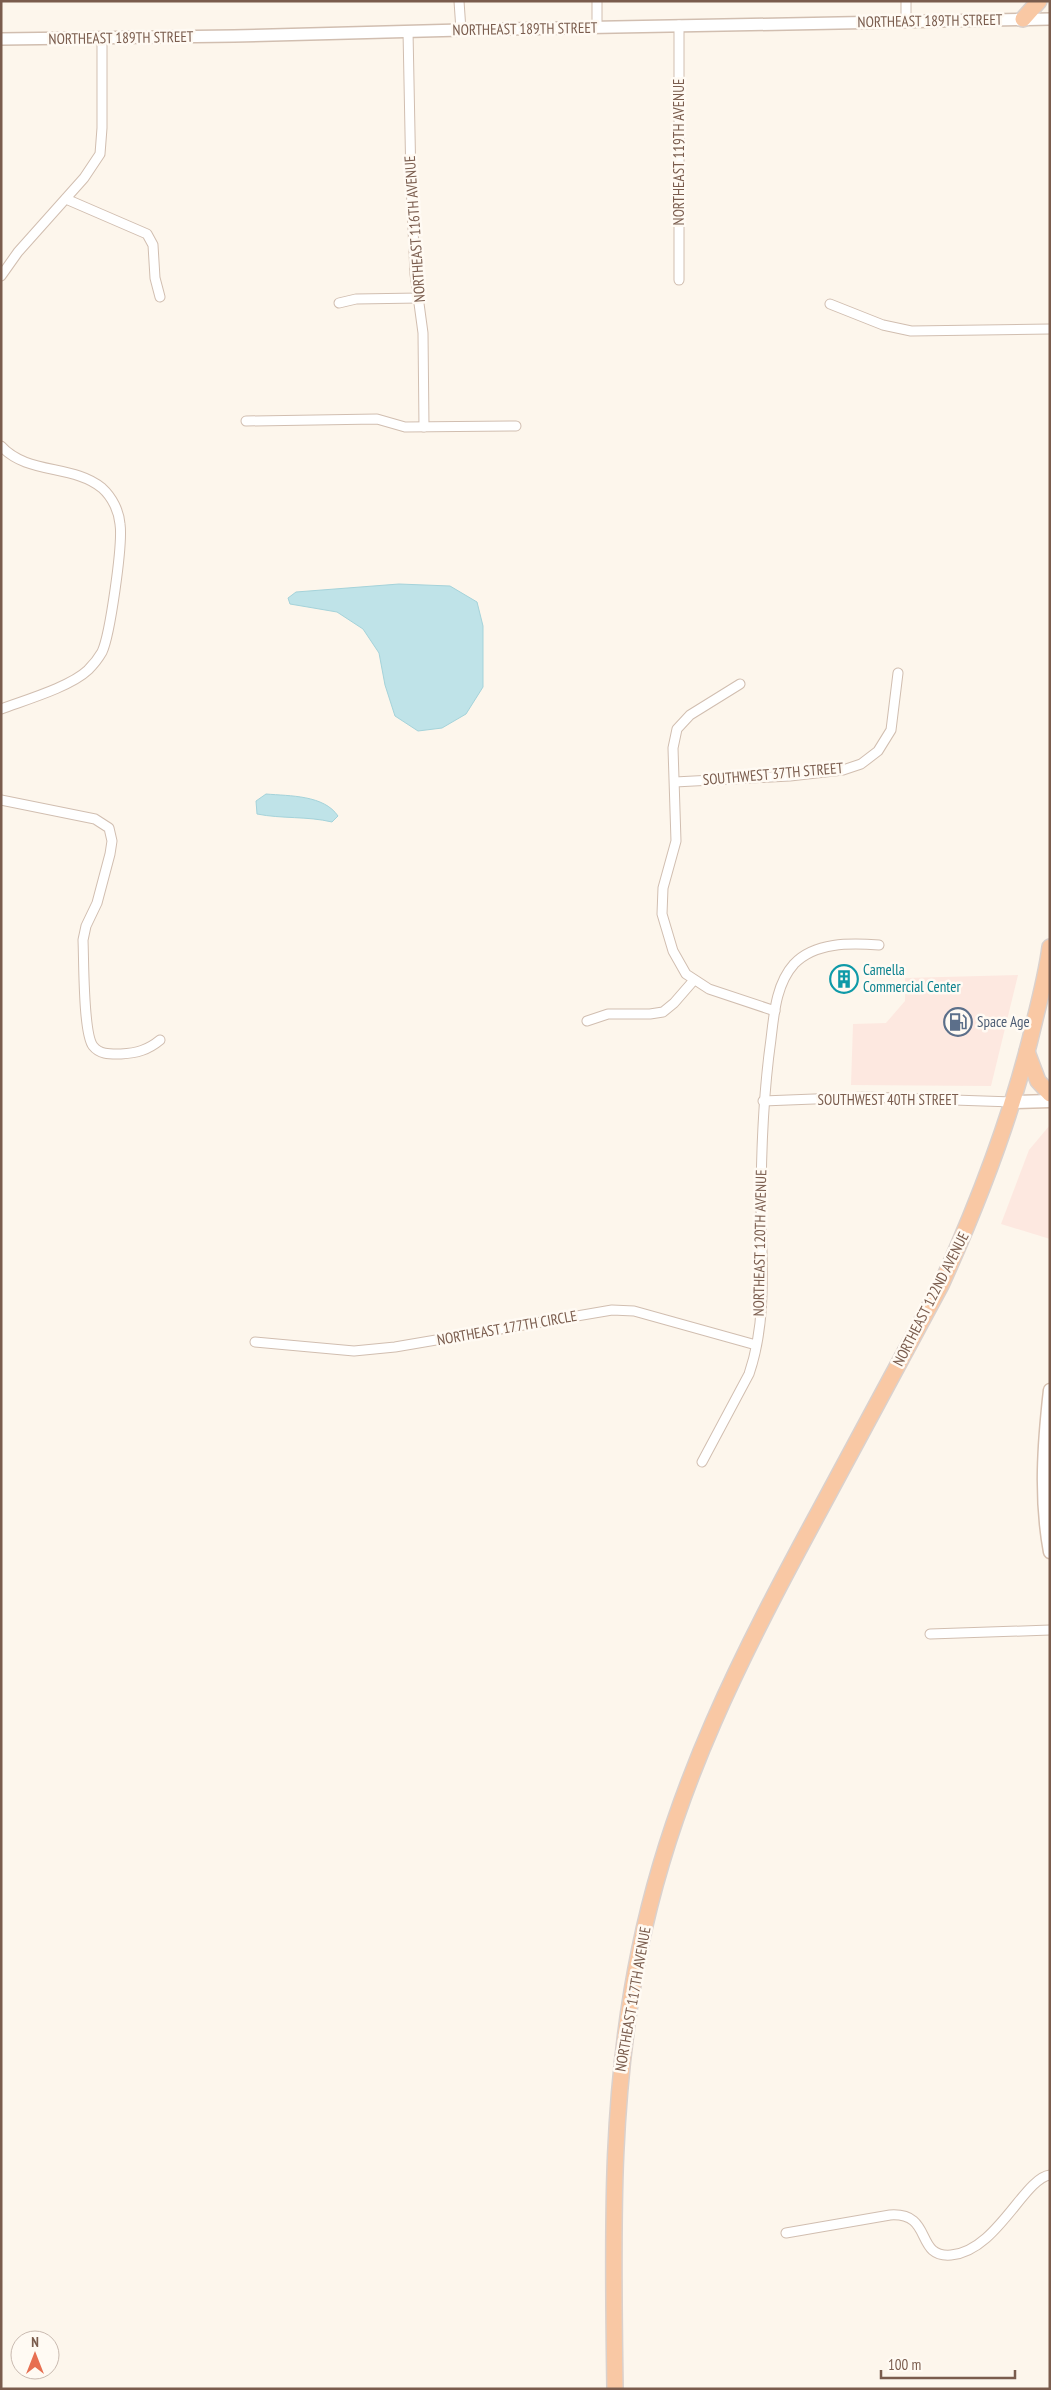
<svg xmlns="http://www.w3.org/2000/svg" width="1051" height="2390" font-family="'PT Sans Narrow',sans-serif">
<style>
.commercial{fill:#fde8e0}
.water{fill:#bfe3e8;stroke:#a5d3da}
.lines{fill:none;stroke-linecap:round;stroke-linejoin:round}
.minor-casing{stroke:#d1beb0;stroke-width:11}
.tertiary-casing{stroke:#d1beb0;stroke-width:14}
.secondary-casing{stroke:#d6c0b0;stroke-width:15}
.trunk-casing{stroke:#dad1cd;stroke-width:18}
.minor{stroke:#fff;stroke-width:9}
.tertiary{stroke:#fff;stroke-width:11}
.secondary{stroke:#fff;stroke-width:12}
.trunk{stroke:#f9c8a4;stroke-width:15}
.labels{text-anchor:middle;stroke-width:5;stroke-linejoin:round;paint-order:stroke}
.street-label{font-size:15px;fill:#7a5c4d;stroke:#fffaf3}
.culture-label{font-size:15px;fill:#0d838f;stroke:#fffaf3;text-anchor:start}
.service-label{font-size:15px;fill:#4e5e75;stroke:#fffaf3;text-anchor:start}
</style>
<rect width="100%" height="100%" fill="#fdf6ec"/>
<!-- commercial -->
<g class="commercial">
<path d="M 1018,975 L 991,1086 L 851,1085 L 853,1024 L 886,1023 L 905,1001 L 905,978 Z"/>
<path d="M 1050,1125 L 1050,1239 L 1001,1224 L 1029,1150 Z"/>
</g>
<!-- water -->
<g class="water">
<path d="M 399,584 L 450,586 L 477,602 L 483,626 L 483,687 L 466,714 L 442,728 L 418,731 L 395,716 L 385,685 L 379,653 L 363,629 L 337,612 L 290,604 L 288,598 L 296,592 Z"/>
<path d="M 266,794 C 290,796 324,795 338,816 L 332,822 C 307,816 282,819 257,814 L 256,801 Z"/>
</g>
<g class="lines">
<defs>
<g id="minor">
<path d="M 459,1 L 461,30"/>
<path d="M 906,1 L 906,21"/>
<path d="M 679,25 L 679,280"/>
<path d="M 597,27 L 597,1"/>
<path d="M 408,31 L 411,183 L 415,274 L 423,333 L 424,427"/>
<path d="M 66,199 L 147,234 L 153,245 L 155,278 L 160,297"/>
<path d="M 1,276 L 18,252 L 84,178 L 100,154 L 102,128 L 102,38"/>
<path d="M 339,303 L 356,299 L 419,298"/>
<path d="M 830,304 L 883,325 L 911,331 L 1050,329"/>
<path d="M 246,421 L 377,419 L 405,427 L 516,426"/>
<path d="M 1,446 C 27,475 73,464 102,488 C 112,497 119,511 120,524 C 123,544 110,635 102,652 C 98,659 93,665 88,670 C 70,687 25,700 1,709"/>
<path d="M 740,684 L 690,715 L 677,729 L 673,748 L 676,841 L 663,888 L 662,914 L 673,951 L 686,974 L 709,989 L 775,1011"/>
<path d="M 675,782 L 790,776 L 843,770 L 861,764 L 878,751 L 891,730 L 898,673"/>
<path d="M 1,800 L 95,819 L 109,828 L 112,841 L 110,854 L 97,903 L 86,926 L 83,940 C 84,960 83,1033 93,1046 C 100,1055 111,1054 121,1054 C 137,1053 148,1050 160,1040"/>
<path d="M 587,1021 L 608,1014 L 650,1014 L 663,1012 L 674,1003 L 694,980"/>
<path d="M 763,1101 L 865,1097 L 1013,1102"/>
<path d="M 255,1342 L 354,1351 L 395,1347 L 612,1310 L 634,1311 L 756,1345"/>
<path d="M 702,1462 L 749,1374 C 767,1322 762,1263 761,1209 C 761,1151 763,1096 771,1039 C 774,1014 776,984 794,964 C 815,942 850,943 879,945"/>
<path d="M 930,1634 L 1050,1630"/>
<path d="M 786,2233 L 890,2215 C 934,2212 914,2258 951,2255 C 997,2251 1024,2178 1050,2175"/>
</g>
<path id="tertiary" d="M 1,39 L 234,36 L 461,30 L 1050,19"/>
<g id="secondary">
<path d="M 1013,1102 L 1050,1101"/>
<path d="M 1050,1390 C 1044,1443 1040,1498 1050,1552"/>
</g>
<g id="trunk">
<path d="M 1023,19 L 1039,1"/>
<path d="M 1027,1052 L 1038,1081 L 1050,1094"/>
<path d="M 615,2389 C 613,2238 609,2097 640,1948 C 673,1787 743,1652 821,1508 C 861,1434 901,1360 941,1285 C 980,1199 1014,1111 1035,1019 C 1041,995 1047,971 1050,947"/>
</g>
</defs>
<!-- minor casing -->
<use href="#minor" class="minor-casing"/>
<!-- tertiary casing -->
<use href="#tertiary" class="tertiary-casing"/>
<!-- secondary casing -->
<use href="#secondary" class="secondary-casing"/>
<!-- trunk casing -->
<use href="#trunk" class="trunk-casing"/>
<!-- minor -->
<use href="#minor" class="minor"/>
<!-- tertiary -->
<use href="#tertiary" class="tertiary"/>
<!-- secondary -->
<use href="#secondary" class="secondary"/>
<!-- trunk -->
<use href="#trunk" class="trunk"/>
</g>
<!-- icons -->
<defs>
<symbol id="building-ring" viewBox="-11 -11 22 22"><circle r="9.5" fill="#fffaf3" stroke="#0f9aa8" stroke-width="1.5"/><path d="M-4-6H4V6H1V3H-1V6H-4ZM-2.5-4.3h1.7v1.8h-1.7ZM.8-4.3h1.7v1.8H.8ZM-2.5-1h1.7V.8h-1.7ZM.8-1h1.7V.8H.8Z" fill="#0f9aa8"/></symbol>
<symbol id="fuel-ring" viewBox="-11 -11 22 22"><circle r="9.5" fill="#fffaf3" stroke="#5c6f8a" stroke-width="1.5"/><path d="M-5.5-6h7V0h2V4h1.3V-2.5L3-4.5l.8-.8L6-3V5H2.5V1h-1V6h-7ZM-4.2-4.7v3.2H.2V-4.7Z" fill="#5c6f8a"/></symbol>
</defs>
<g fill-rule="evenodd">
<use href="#building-ring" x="828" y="963" width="32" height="32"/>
<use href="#fuel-ring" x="942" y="1006" width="32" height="32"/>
</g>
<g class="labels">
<!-- street labels -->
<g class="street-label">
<text transform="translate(930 21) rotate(-1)" y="5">NORTHEAST 189TH STREET</text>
<text transform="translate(525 29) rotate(-1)" y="5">NORTHEAST 189TH STREET</text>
<text transform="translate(121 38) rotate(-1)" y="5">NORTHEAST 189TH STREET</text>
<text transform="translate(679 152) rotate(-90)" y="5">NORTHEAST 119TH AVENUE</text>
<text transform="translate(415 229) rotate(-94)" y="5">NORTHEAST 116TH AVENUE</text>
<text transform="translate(773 774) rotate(-5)" y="5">SOUTHWEST 37TH STREET</text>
<text x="888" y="1105">SOUTHWEST 40TH STREET</text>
<text transform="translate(760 1243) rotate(-89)" y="5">NORTHEAST 120TH AVENUE</text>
<text transform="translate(931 1299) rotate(-63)" y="5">NORTHEAST 122ND AVENUE</text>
<text transform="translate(507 1328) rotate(-10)" y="5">NORTHEAST 177TH CIRCLE</text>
<text transform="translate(633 1999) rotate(-80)" y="5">NORTHEAST 117TH AVENUE</text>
</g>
<!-- culture labels -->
<g class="culture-label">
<text x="863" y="975">Camella<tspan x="863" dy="17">Commercial Center</tspan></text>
</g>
<!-- service labels -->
<g class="service-label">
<text x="977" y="1027">Space Age</text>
</g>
</g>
<!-- border -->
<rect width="1051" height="2390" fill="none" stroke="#7a5c4d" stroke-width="5"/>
<!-- north arrow -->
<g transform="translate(35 2355)"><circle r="24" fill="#fffaf3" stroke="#cabbb1"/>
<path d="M0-4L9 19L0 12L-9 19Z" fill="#e76f51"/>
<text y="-8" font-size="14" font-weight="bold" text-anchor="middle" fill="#7a5c4d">N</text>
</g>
<!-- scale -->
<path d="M881 2370v8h134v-8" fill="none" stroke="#7a5c4d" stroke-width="2.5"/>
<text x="888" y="2370" font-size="15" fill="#7a5c4d" stroke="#fffaf3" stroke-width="4" paint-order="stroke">100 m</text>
</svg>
